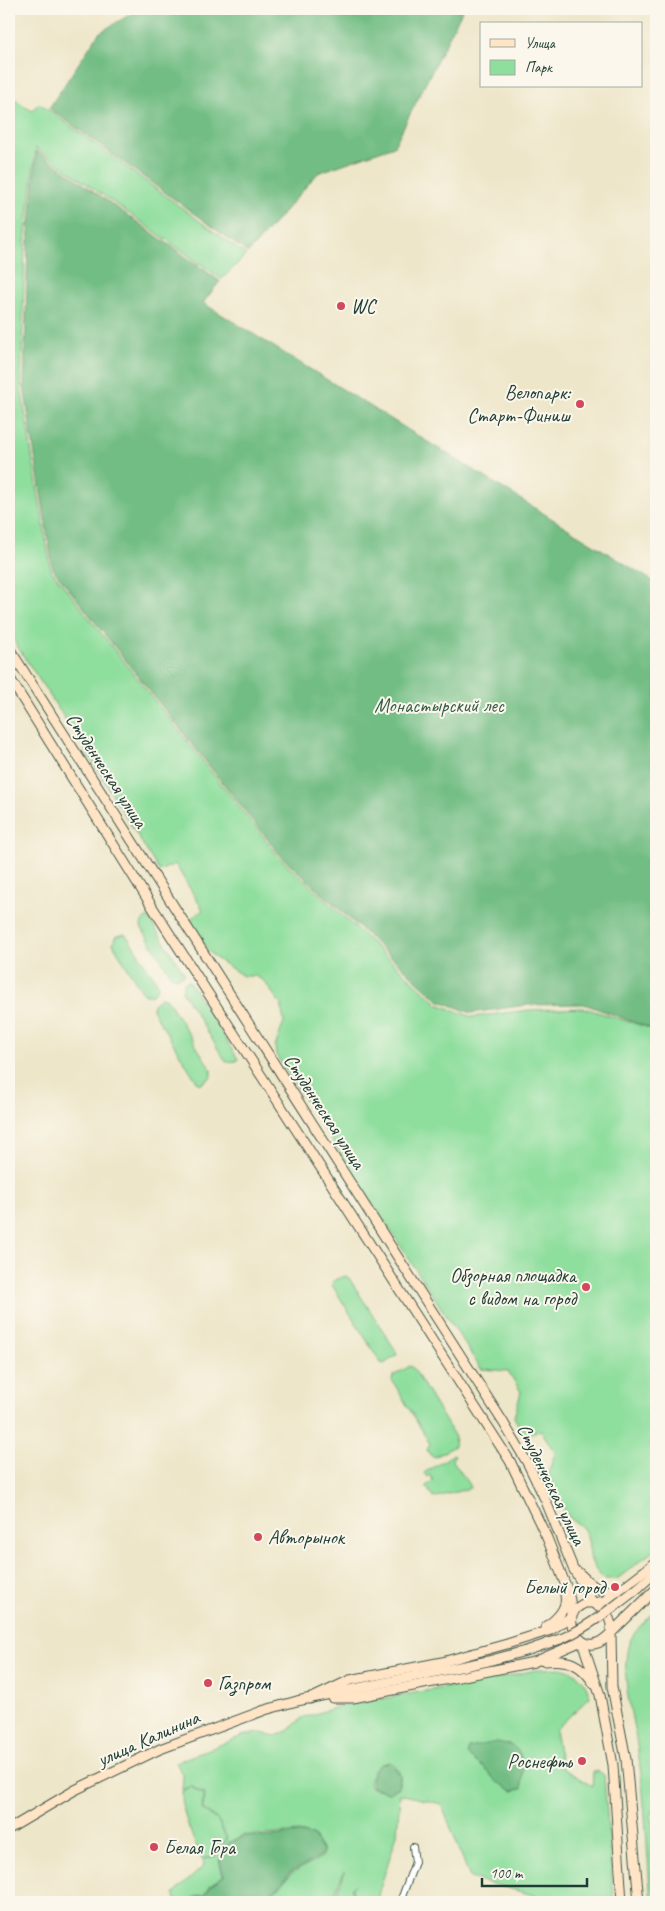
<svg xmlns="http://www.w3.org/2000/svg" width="665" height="1911" font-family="Caveat,sans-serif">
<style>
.green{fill:#8ede9d;stroke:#568e68;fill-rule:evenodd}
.forest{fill:#72bd84;stroke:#487d5c}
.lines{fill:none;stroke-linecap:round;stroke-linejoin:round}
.minor-casing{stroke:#3e564a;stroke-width:8}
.secondary-casing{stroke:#3e564a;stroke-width:11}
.minor{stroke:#fff;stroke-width:6}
.secondary{stroke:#ffe4c6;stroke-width:9}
.secondary-bridge-casing{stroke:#3e564a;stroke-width:11;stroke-linecap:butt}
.secondary-bridge{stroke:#ffe4c6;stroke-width:9}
.poi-dot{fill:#d1495b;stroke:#fbf7ec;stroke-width:2}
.labels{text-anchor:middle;stroke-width:4;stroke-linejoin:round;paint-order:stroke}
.poi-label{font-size:20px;fill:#1f3d34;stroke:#fbf7ec;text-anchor:start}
.park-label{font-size:20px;fill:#355d49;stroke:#fbf7ec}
.street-label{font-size:20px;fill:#1f3d34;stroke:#fbf7ec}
</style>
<rect width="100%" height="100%" fill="#fbf7ec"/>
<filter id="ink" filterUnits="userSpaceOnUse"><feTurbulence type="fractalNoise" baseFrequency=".02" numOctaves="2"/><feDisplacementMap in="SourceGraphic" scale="10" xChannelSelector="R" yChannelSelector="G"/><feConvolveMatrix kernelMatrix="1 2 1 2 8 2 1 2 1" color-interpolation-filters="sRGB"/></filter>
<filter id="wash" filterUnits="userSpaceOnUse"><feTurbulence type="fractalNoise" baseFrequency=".0096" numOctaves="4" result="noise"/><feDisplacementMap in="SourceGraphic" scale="20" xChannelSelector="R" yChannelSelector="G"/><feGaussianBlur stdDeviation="1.12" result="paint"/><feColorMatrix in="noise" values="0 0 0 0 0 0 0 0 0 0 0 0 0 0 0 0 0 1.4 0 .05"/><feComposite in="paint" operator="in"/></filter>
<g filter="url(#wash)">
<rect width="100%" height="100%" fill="#eee6c9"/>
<!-- green -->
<g class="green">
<path d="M 12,97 L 32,111 L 39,103 L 246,255 L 222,279 L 36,148 L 25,242 L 21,388 L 51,570 L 279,857 L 438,1004 L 472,1017 L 529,1010 L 584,1008 L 656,1030 L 656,1549 L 617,1579 L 604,1579 C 583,1560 594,1549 584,1530 C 581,1524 573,1522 569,1517 C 560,1505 555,1488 548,1474 L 555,1453 L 541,1430 L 525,1437 L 514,1417 L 521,1392 L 508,1371 L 481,1369 L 276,1055 L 275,1047 L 284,1022 L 281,1005 L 264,981 L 255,976 L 243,976 L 214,957 L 206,948 L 190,919 L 203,910 L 175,864 L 159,871 L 81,743 L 19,649 L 9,632 L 9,104 Z"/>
<path d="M 148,917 L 185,974 L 177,978 L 171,975 L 141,927 L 142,921 Z"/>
<path d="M 124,934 L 127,936 L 158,984 L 157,990 L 151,995 L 146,995 L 142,992 L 113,944 L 115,937 Z"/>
<path d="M 189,981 L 238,1059 L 237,1061 L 226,1062 L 182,991 L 184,983 Z"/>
<path d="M 162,997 L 167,999 L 212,1071 L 211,1077 L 201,1084 L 197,1082 L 153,1011 L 153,1004 Z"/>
<path d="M 345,1276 L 349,1278 L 396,1351 L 397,1355 L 384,1364 L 381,1363 L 332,1285 L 333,1281 Z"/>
<path d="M 410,1366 L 413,1368 L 455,1437 L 454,1446 L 435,1457 L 430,1455 L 427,1450 L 430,1444 L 392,1380 L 393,1376 Z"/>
<path d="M 454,1454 L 455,1456 L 452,1459 L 471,1488 L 433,1498 L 426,1486 L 433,1481 L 430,1475 L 427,1477 L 424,1473 Z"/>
<path d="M 656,1611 L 656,1801 L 650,1817 L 656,1828 L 656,1902 L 651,1902 C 647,1850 645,1797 637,1745 C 632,1713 621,1680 628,1647 C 631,1633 646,1620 656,1611 Z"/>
<path d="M 560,1668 C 578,1671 586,1681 590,1697 L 555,1730 L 562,1768 L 592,1786 L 593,1772 L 598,1771 L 604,1775 L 614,1902 L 559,1902 L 470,1878 L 453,1833 L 441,1804 L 400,1794 L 397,1834 L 378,1895 L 382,1902 L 356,1902 L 352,1888 L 355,1884 L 351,1888 L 355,1902 L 335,1902 C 336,1891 343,1882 344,1871 C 340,1882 334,1891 334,1902 L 261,1902 L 282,1885 L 290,1874 L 320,1858 L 324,1852 L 313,1835 L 299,1832 L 265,1835 L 245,1835 L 228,1843 L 219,1861 L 223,1876 L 211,1884 L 204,1895 L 198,1895 L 189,1902 L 175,1902 L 174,1893 L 204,1866 L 203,1860 L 217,1855 L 202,1859 C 193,1837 181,1815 182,1791 L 191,1787 L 203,1795 L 202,1810 L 218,1821 L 226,1838 L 218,1854 L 227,1838 L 218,1820 L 203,1809 L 204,1794 L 191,1786 L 182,1790 L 183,1777 L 176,1762 L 245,1735 L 261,1733 L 276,1736 L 289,1730 L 302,1718 L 341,1706 L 499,1678 L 540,1669 ZM 509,1743 L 497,1782 L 483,1767 L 467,1755 ZM 390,1762 L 395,1765 L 401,1776 L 398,1788 L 389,1792 L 371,1788 L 369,1784 C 371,1771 378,1763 390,1762 Z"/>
</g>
<!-- forest -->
<g class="forest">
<path d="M 139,9 L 463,9 L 394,146 L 318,173 L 248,253 L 49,108 L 99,33 Z"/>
<path d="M 37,151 L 220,281 L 203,303 L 656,583 L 656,1030 L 584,1004 L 527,1005 L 471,1013 L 438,1000 L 280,855 L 53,569 L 24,387 L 28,242 Z"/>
<path d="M 496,1742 C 527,1745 523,1762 522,1788 L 513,1791 L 497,1782 L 483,1767 L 467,1755 L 469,1748 Z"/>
<path d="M 390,1762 L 394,1766 L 400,1776 L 398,1787 L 389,1792 L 372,1787 C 369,1780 375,1768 381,1764 C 384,1763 387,1763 390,1762 Z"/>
<path d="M 299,1833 L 313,1835 L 323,1852 L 319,1857 L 289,1873 L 281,1885 L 262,1901 L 259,1902 L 190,1902 L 198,1896 L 205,1896 L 212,1884 L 224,1876 L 220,1861 L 228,1843 L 245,1836 L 265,1837 Z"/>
</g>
</g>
<g filter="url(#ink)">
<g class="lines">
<defs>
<path id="minor" d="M 400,1902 L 415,1862 L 413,1847"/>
<g id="secondary">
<path d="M 9,648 L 503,1422 L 528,1464 L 545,1499 L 573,1568 L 593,1603 L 605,1601 L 656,1562"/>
<path d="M 9,677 L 153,908 L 510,1461 L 547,1538 L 566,1586 L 570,1600 L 571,1617 L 551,1630 L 507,1644 L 442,1662 L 350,1680 L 310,1699"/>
<path d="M 578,1572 C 592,1585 598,1594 618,1589"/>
<path d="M 638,1588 L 656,1572"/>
<path d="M 585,1603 L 593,1603 C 605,1611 613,1618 611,1633 C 606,1638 601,1643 594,1644 C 579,1647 565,1623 575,1610 C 577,1607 581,1605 585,1603 Z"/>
<path d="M 546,1627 C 556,1619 568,1609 565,1595"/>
<path d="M 545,1661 C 568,1659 581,1663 594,1684"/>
<path d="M 333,1698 L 353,1698 L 534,1662 L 582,1641 L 600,1695 L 613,1765 L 622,1902"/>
<path d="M 9,1829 L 75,1790 L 160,1749 L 265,1710 L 297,1701 L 488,1661 L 529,1650"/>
<path d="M 639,1902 L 626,1759 L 612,1687 L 611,1633 L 656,1589"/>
</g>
</defs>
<!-- minor casing -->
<use href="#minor" class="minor-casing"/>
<!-- secondary casing -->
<use href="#secondary" class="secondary-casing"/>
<!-- minor -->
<use href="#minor" class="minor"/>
<!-- secondary -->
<use href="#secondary" class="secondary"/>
<defs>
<path id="secondary-bridge" d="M 529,1650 C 540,1646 552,1642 563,1638 C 590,1626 615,1606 638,1588"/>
</defs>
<!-- secondary-bridge casing -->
<use href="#secondary-bridge" class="secondary-bridge-casing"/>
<!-- secondary-bridge -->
<use href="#secondary-bridge" class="secondary-bridge"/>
</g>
</g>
<!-- markers -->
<g class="poi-dot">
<circle cx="341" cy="306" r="5"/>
<circle cx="580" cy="404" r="5"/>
<circle cx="586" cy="1287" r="5"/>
<circle cx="258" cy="1537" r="5"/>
<circle cx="615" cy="1587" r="5"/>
<circle cx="208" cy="1683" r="5"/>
<circle cx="582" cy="1761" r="5"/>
<circle cx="154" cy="1847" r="5"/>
</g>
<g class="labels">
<!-- poi labels -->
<g class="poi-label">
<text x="351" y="313">WC</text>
<text x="570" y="399" text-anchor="end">Велопарк:<tspan x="570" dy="23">Старт-Финиш</tspan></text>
<text x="576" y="1282" text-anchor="end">Обзорная площадка<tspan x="576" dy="23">с видом на город</tspan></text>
<text x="268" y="1544">Авторынок</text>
<text x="605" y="1594" text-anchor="end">Белый город</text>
<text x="218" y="1690">Газпром</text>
<text x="572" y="1768" text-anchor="end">Роснефть</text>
<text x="164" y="1854">Белая Гора</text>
</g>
<!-- park labels -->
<g class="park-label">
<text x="439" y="712">Монастырский лес</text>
</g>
<!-- street labels -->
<g class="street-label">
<text transform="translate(107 770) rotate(57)" y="7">Студенческая улица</text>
<text transform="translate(325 1111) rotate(57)" y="7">Студенческая улица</text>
<text transform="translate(552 1484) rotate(64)" y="7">Студенческая улица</text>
<text transform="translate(148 1738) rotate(-24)" y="7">улица Калинина</text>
</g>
</g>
<!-- margin -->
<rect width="665" height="1911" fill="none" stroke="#fbf7ec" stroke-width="30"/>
<!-- legend -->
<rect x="480" y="22" width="162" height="65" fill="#fbf7ec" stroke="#a3ada2"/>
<rect x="490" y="39" width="25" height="8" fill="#ffe4c6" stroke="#a3ada2"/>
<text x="525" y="48" font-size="15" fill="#1f3d34">Улица</text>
<rect x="490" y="60" width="25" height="15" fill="#8ede9d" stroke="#a3ada2"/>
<text x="525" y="72" font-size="15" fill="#1f3d34">Парк</text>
<!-- scale -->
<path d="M482 1878v8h105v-8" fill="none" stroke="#1f3d34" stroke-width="2.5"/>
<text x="490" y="1878" font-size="15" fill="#1f3d34" stroke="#fbf7ec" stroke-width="4" paint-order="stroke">100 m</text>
</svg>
